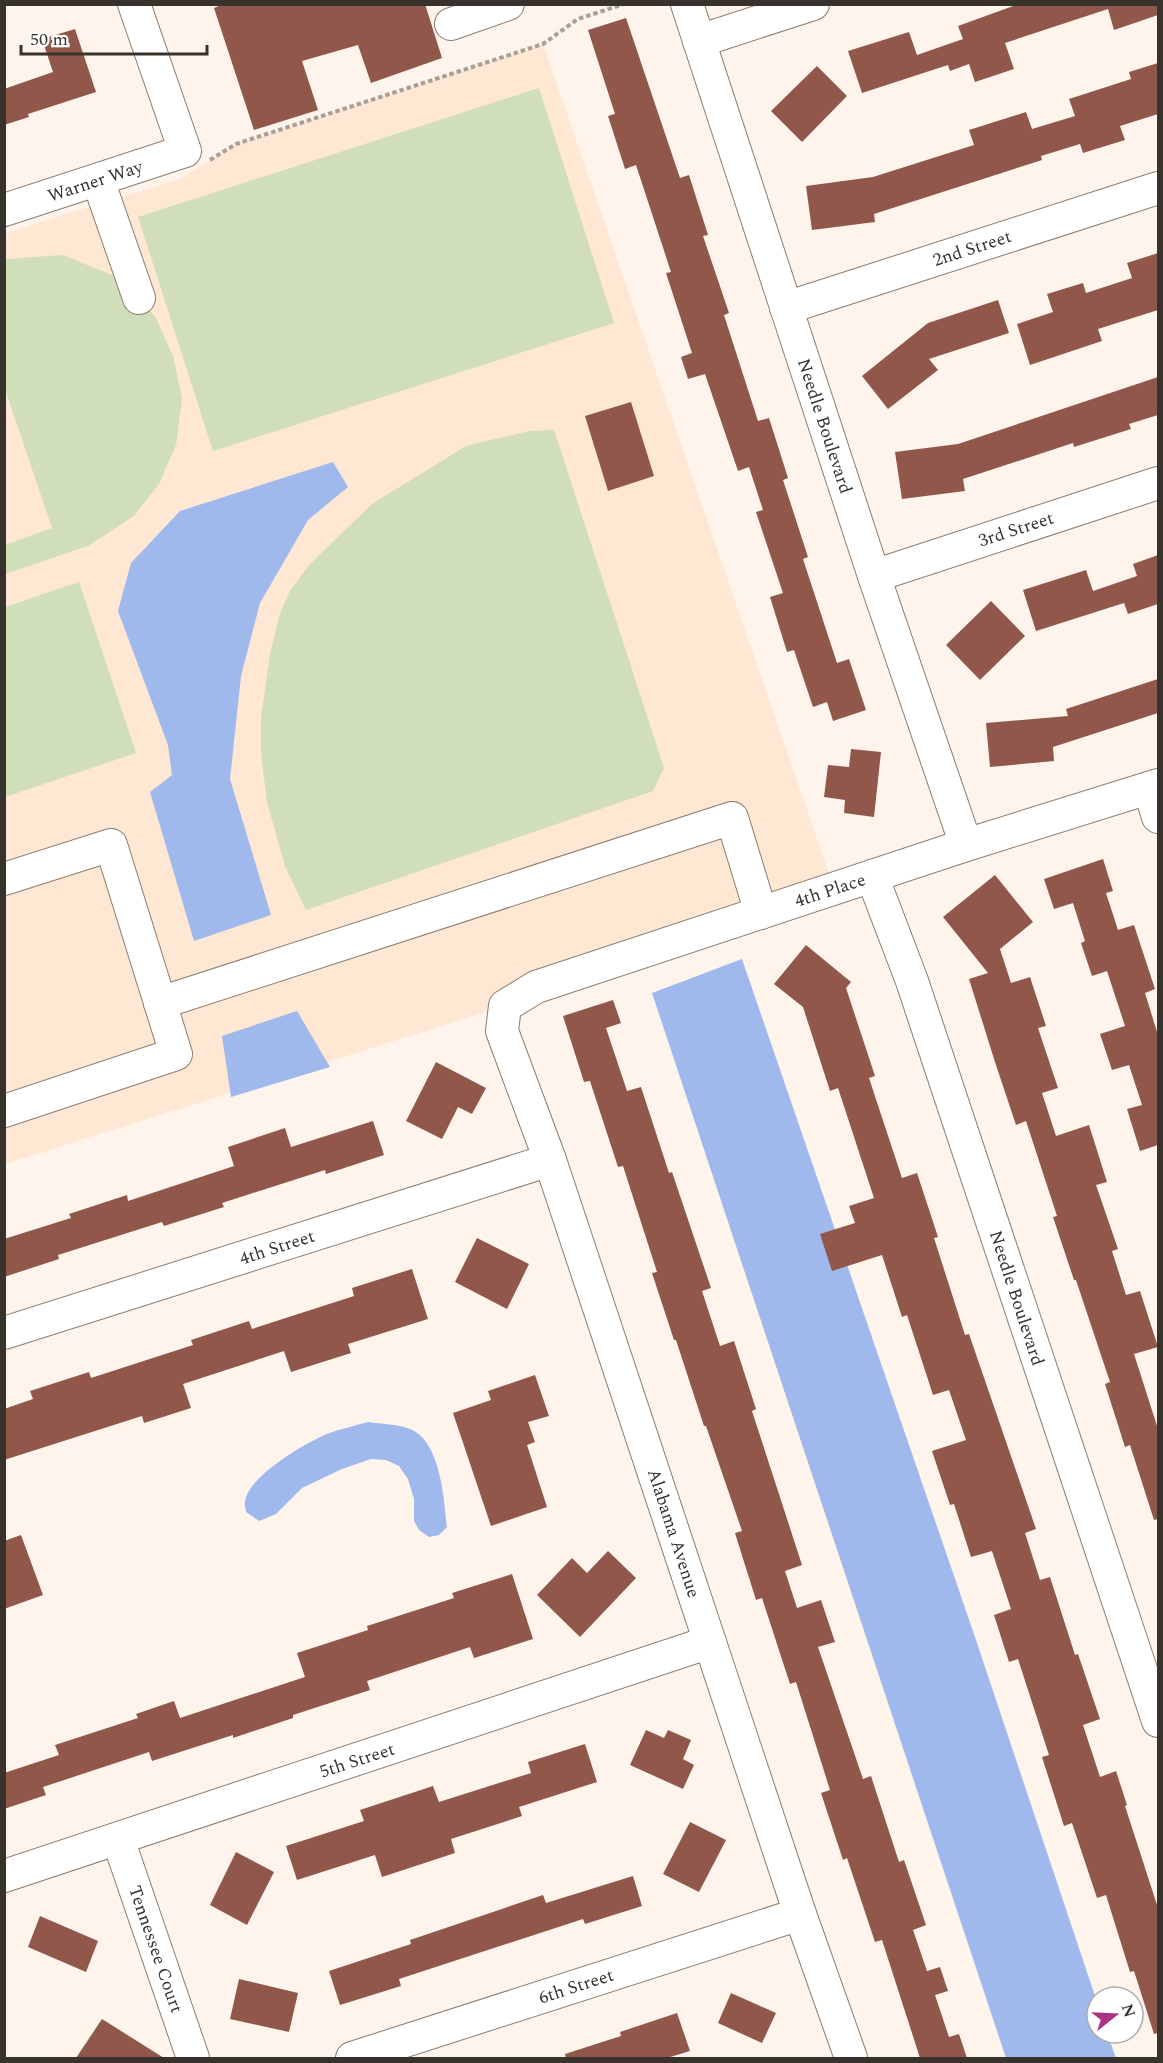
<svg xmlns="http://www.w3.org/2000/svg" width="1163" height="2063" font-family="Spectral,serif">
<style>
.built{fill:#fee7d3}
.green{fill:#d0deb9}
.water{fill:#9fb9ec}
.building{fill:#90574a}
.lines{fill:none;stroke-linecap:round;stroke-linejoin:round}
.minor-casing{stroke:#8b7c70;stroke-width:34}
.path{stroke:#a79f98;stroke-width:4;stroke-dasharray:4.5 3;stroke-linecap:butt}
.minor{stroke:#fff;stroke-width:32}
.labels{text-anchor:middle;stroke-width:6;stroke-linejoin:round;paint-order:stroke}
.street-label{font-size:18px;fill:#38322d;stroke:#fff}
</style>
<rect width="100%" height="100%" fill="#fef4eb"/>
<!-- built -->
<path class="built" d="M 543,44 L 834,888 L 505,1006 L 5,1164 L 5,233 L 180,179 L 236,144 Z"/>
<!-- green -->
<g class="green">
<path d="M 539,88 L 614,323 L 213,451 L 138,217 Z"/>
<path d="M 63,255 L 124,280 L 156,318 L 173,356 L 182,398 L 176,445 L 159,484 L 134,516 L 88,546 L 5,574 L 5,545 L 52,528 L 5,389 L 5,259 Z"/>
<path d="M 554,430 L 664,768 L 653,791 L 306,910 L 285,866 L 267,802 L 261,752 L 261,718 L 270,654 L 280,613 L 290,591 L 309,565 L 372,504 L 466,446 L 529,431 Z"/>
<path d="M 79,582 L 136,753 L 5,797 L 5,607 Z"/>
</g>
<!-- water -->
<g class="water">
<path d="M 333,462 L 348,487 L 308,520 L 260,603 L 241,676 L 230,779 L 271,915 L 194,941 L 150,792 L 172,775 L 168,745 L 118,611 L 131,563 L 180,511 Z"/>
<path d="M 742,959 L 975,1637 L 1097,2002 L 1097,2033 L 1107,2033 L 1116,2058 L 1006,2058 L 652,993 Z"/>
<path d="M 297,1011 L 330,1067 L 231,1097 L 222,1036 Z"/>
<path d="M 368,1422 C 381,1424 397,1424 410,1429 C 441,1441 444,1500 447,1527 L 439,1535 L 429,1537 L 419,1530 L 414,1521 L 414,1499 L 408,1479 L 399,1466 L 386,1460 L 371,1459 L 342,1469 L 302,1488 L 276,1514 L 259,1521 L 246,1512 C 246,1509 244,1506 245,1502 C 247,1477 305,1443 327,1434 C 340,1429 354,1426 368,1422 Z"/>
</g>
<!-- building -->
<g class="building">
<path d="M 224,4 L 425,4 L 442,58 L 371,83 L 358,45 L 302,61 L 318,110 L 254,130 L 214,8 Z"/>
<path d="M 1019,4 L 1158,4 L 1158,15 L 1114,30 L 1108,9 L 1005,43 L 1014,69 L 975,82 L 969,64 L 950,71 L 948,65 L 862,93 L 848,51 L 909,32 L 917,55 L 963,39 L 958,26 Z"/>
<path d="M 626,18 L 680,178 L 689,175 L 708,235 L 703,236 L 729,313 L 724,315 L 758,421 L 769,418 L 788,478 L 783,480 L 808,557 L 803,559 L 837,663 L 849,659 L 866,710 L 833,721 L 827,702 L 813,707 L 794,650 L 787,652 L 770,597 L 783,593 L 756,512 L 763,510 L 749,467 L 738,471 L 705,374 L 688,379 L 681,357 L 692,353 L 666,273 L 671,272 L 636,165 L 625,169 L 608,116 L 615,114 L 588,30 Z"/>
<path d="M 75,29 L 96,92 L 28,114 L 29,117 L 4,125 L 4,89 L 53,72 L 42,39 Z"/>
<path d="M 1158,63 L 1158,114 L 1120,126 L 1125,140 L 1083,153 L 1080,144 L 1041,156 L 1042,160 L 874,214 L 875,222 L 812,230 L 806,186 L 873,177 L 974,145 L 969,130 L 1026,112 L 1032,129 L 1075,116 L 1069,99 L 1131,79 L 1129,72 Z"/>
<path d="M 817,66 L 847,96 L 802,142 L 771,111 Z"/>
<path d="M 1158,253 L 1158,310 L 1098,329 L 1102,341 L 1030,365 L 1017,324 L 1053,312 L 1047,294 L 1083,283 L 1086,293 L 1132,278 L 1127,263 Z"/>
<path d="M 998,300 L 1009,333 L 929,359 L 938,370 L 888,409 L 862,376 L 928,323 Z"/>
<path d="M 1158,377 L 1158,415 L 1129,424 L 1131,429 L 1074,447 L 1073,443 L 963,479 L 965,491 L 902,499 L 895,452 L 958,444 Z"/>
<path d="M 631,402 L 654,476 L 608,491 L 585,416 Z"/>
<path d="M 1158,555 L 1158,604 L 1128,614 L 1124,603 L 1036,631 L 1023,590 L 1086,570 L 1093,591 L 1137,576 L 1133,564 Z"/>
<path d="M 991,601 L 1025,636 L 980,680 L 946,645 Z"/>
<path d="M 1158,679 L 1158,713 L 1053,747 L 1054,761 L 990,767 L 986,723 L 1068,716 L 1066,709 Z"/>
<path d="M 851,749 L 881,752 L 874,817 L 844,813 L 845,800 L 824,797 L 828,765 L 849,767 Z"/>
<path d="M 1103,859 L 1113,891 L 1106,893 L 1118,930 L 1134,925 L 1155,989 L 1145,993 L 1158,1035 L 1158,1145 L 1140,1151 L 1127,1109 L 1142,1105 L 1129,1065 L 1112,1070 L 1100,1034 L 1125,1026 L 1107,971 L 1092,976 L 1081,943 L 1085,941 L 1073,903 L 1054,909 L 1044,879 Z"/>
<path d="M 995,875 L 1033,922 L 1000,949 L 1011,983 L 1030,977 L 1046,1026 L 1038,1028 L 1058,1088 L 1042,1093 L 1056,1136 L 1089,1125 L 1107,1182 L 1096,1185 L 1118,1249 L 1112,1251 L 1126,1295 L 1140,1291 L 1158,1347 L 1134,1354 L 1158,1429 L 1158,1519 L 1154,1520 L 1130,1445 L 1125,1447 L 1105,1384 L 1110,1382 L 1076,1280 L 1074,1280 L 1053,1217 L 1057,1216 L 1026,1121 L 1016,1125 L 995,1062 L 969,979 L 988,973 L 943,917 Z"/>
<path d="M 806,945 L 851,982 L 846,988 L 875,1076 L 869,1078 L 902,1178 L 917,1173 L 938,1237 L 934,1238 L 965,1335 L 969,1334 L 1036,1529 L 1025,1533 L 1040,1580 L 1050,1577 L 1075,1655 L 1078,1654 L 1100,1719 L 1083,1725 L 1100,1777 L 1116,1771 L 1127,1805 L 1125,1806 L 1158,1908 L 1158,2033 L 1154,2034 L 1134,1971 L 1130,1972 L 1106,1895 L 1097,1898 L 1072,1823 L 1064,1826 L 1042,1757 L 1049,1755 L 1018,1659 L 1009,1662 L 994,1615 L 1011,1609 L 992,1551 L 971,1557 L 954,1504 L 950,1505 L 932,1451 L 966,1440 L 949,1390 L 933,1395 L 907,1315 L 902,1317 L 882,1255 L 832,1271 L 820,1234 L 855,1223 L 849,1206 L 874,1198 L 838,1088 L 830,1091 L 803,1007 L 774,984 Z"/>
<path d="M 613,1000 L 621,1023 L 606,1028 L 627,1091 L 641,1087 L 669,1173 L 672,1172 L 711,1288 L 702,1291 L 720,1346 L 734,1341 L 756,1409 L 752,1411 L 802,1565 L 785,1571 L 797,1608 L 821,1600 L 835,1642 L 818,1647 L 863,1779 L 871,1776 L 899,1862 L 904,1860 L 926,1925 L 913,1930 L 927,1971 L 940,1967 L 948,1991 L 935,1995 L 949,2037 L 959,2034 L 967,2058 L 920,2058 L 882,1940 L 875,1942 L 847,1858 L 843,1860 L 821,1793 L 830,1790 L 796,1682 L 790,1684 L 762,1598 L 756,1600 L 735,1533 L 742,1531 L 706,1426 L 704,1426 L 676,1340 L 674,1340 L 652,1273 L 657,1272 L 623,1166 L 618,1167 L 590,1081 L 584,1082 L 563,1016 Z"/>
<path d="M 436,1062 L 486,1088 L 472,1114 L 458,1107 L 442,1139 L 406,1121 Z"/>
<path d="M 373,1121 L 384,1155 L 326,1174 L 325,1170 L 222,1203 L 224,1207 L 164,1226 L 162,1222 L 58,1255 L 59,1259 L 4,1277 L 4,1239 L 71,1218 L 69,1214 L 127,1195 L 128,1201 L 234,1166 L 228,1147 L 285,1128 L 291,1147 Z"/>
<path d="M 477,1238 L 529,1264 L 507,1309 L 455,1282 Z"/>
<path d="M 412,1269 L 428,1319 L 348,1344 L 351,1353 L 291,1372 L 284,1351 L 183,1384 L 191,1408 L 144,1423 L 142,1416 L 4,1460 L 4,1409 L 33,1399 L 30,1391 L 89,1372 L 91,1378 L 193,1345 L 191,1340 L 249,1321 L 252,1329 L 354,1296 L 352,1288 Z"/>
<path d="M 535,1375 L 549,1416 L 528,1422 L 535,1442 L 527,1445 L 547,1507 L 491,1526 L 453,1413 L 491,1400 L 488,1391 Z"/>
<path d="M 21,1535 L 43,1595 L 4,1609 L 4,1541 Z"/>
<path d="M 608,1551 L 636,1578 L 580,1637 L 537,1595 L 572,1558 L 587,1573 Z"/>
<path d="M 512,1574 L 533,1639 L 474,1658 L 470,1647 L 367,1681 L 370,1690 L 293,1715 L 293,1718 L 233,1738 L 233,1735 L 152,1761 L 149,1752 L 43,1787 L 46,1795 L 4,1809 L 4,1773 L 59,1755 L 55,1745 L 138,1718 L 136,1714 L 174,1701 L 180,1718 L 305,1677 L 297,1653 L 368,1630 L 367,1626 L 454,1598 L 452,1593 Z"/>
<path d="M 646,1730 L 664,1738 L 668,1730 L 691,1740 L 683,1759 L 694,1765 L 683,1789 L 630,1765 Z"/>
<path d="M 585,1744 L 597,1782 L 519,1807 L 522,1816 L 451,1839 L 455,1853 L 382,1877 L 375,1855 L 297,1880 L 286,1846 L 364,1821 L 360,1810 L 433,1786 L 439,1802 L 531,1773 L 528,1762 Z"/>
<path d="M 690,1822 L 726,1840 L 699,1892 L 663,1874 Z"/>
<path d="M 236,1852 L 274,1872 L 247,1925 L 210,1905 Z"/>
<path d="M 633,1876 L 642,1906 L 585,1924 L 583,1919 L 399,1979 L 401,1986 L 340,2005 L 329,1971 L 411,1944 L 410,1940 L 543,1895 L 546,1903 Z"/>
<path d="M 40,1916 L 98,1941 L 86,1972 L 28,1947 Z"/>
<path d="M 239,1979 L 298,1993 L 289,2032 L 230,2019 Z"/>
<path d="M 731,1993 L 776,2013 L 762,2043 L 718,2023 Z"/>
<path d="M 677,2013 L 690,2051 L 667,2058 L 566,2058 L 565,2054 L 621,2036 L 620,2032 Z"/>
<path d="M 102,2019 L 164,2058 L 76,2058 Z"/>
</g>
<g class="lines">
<defs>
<g id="minor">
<path d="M 687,4 L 874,576 L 966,845"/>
<path d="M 451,24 L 508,4"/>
<path d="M 699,41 L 813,4"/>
<path d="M 98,180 L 139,298"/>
<path d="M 4,210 L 185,151 L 134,4"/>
<path d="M 786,308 L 1158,188"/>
<path d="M 874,576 L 1158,483"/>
<path d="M 1149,788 L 1158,817"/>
<path d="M 872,876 L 912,981 L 1158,1721"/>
<path d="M 4,879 L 111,845 L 176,1054 L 4,1111"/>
<path d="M 160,1003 L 732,818 L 761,913"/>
<path d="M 4,1333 L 550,1160"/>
<path d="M 118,1839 L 193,2058"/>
<path d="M 4,1876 L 710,1642"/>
<path d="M 352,2058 L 800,1914"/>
<path d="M 851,2058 L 800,1914 L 550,1160 L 502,1031 L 505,1006 L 536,987 L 966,845 L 1158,785"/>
</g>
</defs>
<!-- minor casing -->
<use href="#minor" class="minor-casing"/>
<!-- path -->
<path class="path" d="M 210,160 L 236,144 L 543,44 L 578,19 L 624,4"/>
<!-- minor -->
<use href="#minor" class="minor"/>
</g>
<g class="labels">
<!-- street labels -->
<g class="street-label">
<text transform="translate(95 181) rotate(-18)" y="6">Warner Way</text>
<text transform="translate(972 248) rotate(-18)" y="6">2nd Street</text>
<text transform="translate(825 426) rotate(72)" y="6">Needle Boulevard</text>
<text transform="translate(1016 529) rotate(-18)" y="6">3rd Street</text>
<text transform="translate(830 890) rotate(-18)" y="6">4th Place</text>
<text transform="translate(277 1247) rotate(-18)" y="6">4th Street</text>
<text transform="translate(1017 1298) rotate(72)" y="6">Needle Boulevard</text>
<text transform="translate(674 1533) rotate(72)" y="6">Alabama Avenue</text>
<text transform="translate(357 1760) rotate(-18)" y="6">5th Street</text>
<text transform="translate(156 1949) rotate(71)" y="6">Tennessee Court</text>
<text transform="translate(576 1986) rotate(-18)" y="6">6th Street</text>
</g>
</g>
<!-- border -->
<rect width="1163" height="2063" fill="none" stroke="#38322d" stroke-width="12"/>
<!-- north arrow -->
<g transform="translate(1115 2015) rotate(72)"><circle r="28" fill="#ffffff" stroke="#afadab" stroke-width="1.5"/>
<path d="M0-4.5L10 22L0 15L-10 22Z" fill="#ab3287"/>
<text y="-9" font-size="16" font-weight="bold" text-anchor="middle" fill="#38322d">N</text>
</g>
<!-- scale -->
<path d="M21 45v9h186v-9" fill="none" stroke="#38322d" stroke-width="3"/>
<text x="30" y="45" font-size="18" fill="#38322d" stroke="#ffffff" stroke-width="4.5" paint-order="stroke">50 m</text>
</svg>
